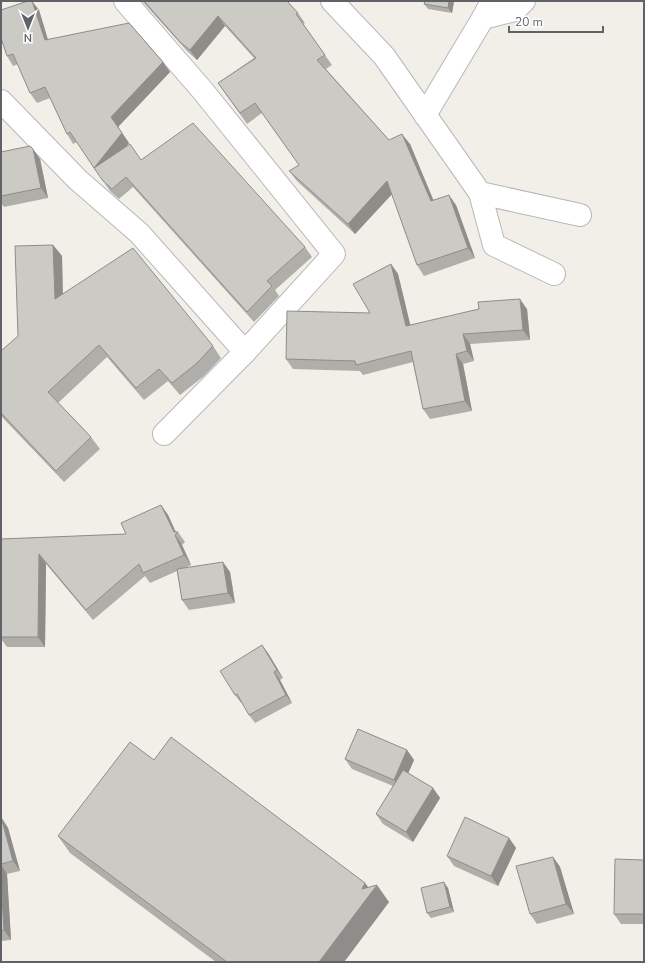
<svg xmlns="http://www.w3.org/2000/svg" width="645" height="963" font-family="'Nunito Sans',sans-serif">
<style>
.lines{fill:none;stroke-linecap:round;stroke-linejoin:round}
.street-casing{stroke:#b5b8bc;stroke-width:24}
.street{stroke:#fff;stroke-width:22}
.wall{fill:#afaea9}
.shaded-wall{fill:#8f8d8a}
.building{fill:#cccac5;stroke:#8f8d8a}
</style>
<rect width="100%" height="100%" fill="#f1efe8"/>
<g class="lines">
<defs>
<g id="street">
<path d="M 332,1 L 384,56 L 480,193 L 494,245 L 554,274"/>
<path d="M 483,18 L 515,10 L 524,1"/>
<path d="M 1,101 L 78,180 L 139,233 L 245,352 L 334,254 L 203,91 L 125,1"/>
<path d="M 425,115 L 483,18 L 492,1"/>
<path d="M 480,193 L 580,215"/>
<path d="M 164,434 L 245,352"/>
</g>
</defs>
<!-- street casing -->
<use href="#street" class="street-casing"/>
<!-- street -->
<use href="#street" class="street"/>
</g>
<!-- wall -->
<g class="wall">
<path d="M 142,1 L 287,1 L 298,13 L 305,23 L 303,24 L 332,65 L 326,69 L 389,140 L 410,144 L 433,200 L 456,205 L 475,258 L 424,276 L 417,265 L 392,194 L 355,234 L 297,181 L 289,171 L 299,165 L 262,113 L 247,124 L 218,83 L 254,58 L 225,26 L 197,60 L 188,52 Z"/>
<path d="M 425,1 L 454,1 L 452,13 L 428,9 L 424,4 Z"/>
<path d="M 39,10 L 48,40 L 163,62 L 170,72 L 118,127 L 129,143 L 126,147 L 141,160 L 305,247 L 312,257 L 275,290 L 279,296 L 254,322 L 133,187 L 119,199 L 110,191 L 77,142 L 73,144 L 67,134 L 50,98 L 37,103 L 30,93 L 18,64 L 13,66 L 7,56 Z"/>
<path d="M 1,152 L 40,159 L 48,198 L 4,207 L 1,203 Z"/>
<path d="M 53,245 L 62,256 L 63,294 L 213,346 L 221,358 L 204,376 L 180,395 L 168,381 L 144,400 L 107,357 L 58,403 L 91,437 L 100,449 L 64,482 L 1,416 L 1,351 L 18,336 Z"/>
<path d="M 391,264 L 398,274 L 410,325 L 527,309 L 530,340 L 470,344 L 474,361 L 463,364 L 472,411 L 430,419 L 423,409 L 413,362 L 363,375 L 360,371 L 293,369 L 286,359 L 370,313 Z"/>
<path d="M 161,505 L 168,515 L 176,532 L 178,532 L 185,542 L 182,545 L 191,565 L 185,568 L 230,572 L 235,603 L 189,610 L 182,600 L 177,571 L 150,583 L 145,576 L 93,620 L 46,564 L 45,647 L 7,647 L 1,639 L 1,539 L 126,534 Z"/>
<path d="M 268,653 L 283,678 L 280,680 L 292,703 L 255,723 L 249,715 L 242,703 L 241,703 L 235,695 Z"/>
<path d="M 407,750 L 414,760 L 408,773 L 433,788 L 440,798 L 413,842 L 383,824 L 376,814 L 393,786 L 352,769 L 345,759 Z"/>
<path d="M 154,760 L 365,883 L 368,887 L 389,902 L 344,962 L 216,962 L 70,853 L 58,836 Z"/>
<path d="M 1,817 L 8,828 L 20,871 L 7,874 L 11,940 L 1,941 Z"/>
<path d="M 509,838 L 516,848 L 498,886 L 454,866 L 447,856 Z"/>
<path d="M 553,857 L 560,867 L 574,914 L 537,924 L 530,914 Z"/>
<path d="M 644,860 L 644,924 L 621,924 L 614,914 Z"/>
<path d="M 448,888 L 454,912 L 431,918 L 427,913 Z"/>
</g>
<!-- shaded-wall -->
<g class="shaded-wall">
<path d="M 32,1 L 39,10 L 51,50 L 45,40 Z"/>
<path d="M 449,1 L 454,1 L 452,13 L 448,8 Z"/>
<path d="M 218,16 L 225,26 L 197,60 L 190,50 Z"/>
<path d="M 163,62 L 170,72 L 118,127 L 129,143 L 101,177 L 94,168 L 111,117 Z"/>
<path d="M 402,134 L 410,144 L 438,211 L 431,201 Z"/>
<path d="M 33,149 L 40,159 L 48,198 L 41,188 Z"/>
<path d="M 387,181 L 394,192 L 355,234 L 348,224 Z"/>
<path d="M 449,195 L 456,205 L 475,258 L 468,248 Z"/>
<path d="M 53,245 L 62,256 L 63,311 L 55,299 Z"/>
<path d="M 391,264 L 398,274 L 413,336 L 406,326 Z"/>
<path d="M 520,299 L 527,309 L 530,340 L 523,330 Z"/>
<path d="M 463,334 L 470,344 L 474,361 L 467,351 Z"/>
<path d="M 456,354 L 463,364 L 472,411 L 465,401 Z"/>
<path d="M 161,505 L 168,515 L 176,533 L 174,532 Z"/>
<path d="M 175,535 L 182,545 L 191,565 L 184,555 Z"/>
<path d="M 39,554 L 46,564 L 45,647 L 38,637 Z"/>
<path d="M 223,562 L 230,572 L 235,603 L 228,593 Z"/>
<path d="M 262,645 L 268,653 L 283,678 L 277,670 Z"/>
<path d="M 274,672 L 280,680 L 292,703 L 286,695 Z"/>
<path d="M 407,750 L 414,760 L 401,790 L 394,780 Z"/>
<path d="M 433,788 L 440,798 L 413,842 L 406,832 Z"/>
<path d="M 1,817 L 8,828 L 20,871 L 13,861 Z"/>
<path d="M 509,838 L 516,848 L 498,886 L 491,876 Z"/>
<path d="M 553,857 L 560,867 L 574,914 L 566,904 Z"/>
<path d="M 1,865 L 7,874 L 11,940 L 4,930 L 1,879 Z"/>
<path d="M 444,882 L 448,888 L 454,912 L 450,907 Z"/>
<path d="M 365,883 L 372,892 L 377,885 L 389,902 L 344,962 L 319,962 Z"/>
</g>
<!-- building -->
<g class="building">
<path d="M 28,1 L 32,1 L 45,40 L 129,23 L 163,62 L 111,117 L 122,133 L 94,168 L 70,132 L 67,134 L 45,87 L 30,93 L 13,54 L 7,56 L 1,38 L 1,10 Z"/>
<path d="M 144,1 L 287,1 L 298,13 L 296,14 L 325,55 L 317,60 L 389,140 L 402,134 L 431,201 L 449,195 L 468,248 L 417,265 L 387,181 L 348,224 L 289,171 L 299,165 L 255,103 L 240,113 L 218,83 L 256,58 L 218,16 L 190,50 L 180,42 Z"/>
<path d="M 425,1 L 449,1 L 448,8 L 424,4 Z"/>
<path d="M 193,123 L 305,247 L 267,281 L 272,286 L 247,312 L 126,177 L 112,189 L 103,181 L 94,168 L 130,144 L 141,160 Z"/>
<path d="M 30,146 L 33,149 L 41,188 L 1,196 L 1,152 Z"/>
<path d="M 53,245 L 55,299 L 133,248 L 213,346 L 196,364 L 172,383 L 159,369 L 136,388 L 99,345 L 48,392 L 91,437 L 56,471 L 1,413 L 1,351 L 18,336 L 15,246 Z"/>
<path d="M 391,264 L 406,326 L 479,309 L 478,302 L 520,299 L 523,330 L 463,334 L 467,351 L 456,354 L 465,401 L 423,409 L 411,351 L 356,365 L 355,361 L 286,359 L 287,311 L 370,313 L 353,284 Z"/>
<path d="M 161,505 L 174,532 L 178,532 L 175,535 L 184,555 L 143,573 L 139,564 L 86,610 L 39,554 L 38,637 L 1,637 L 1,539 L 126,534 L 121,523 Z"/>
<path d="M 223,562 L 228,593 L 182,600 L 177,569 Z"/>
<path d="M 262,645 L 277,670 L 274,672 L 286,695 L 249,715 L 237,694 L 235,695 L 220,671 Z"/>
<path d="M 358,729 L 407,750 L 394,780 L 345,759 Z"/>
<path d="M 171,737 L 365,883 L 362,889 L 377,885 L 319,962 L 227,962 L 58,836 L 130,742 L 154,760 Z"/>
<path d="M 403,770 L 433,788 L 406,832 L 376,814 Z"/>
<path d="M 1,817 L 13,861 L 1,864 Z"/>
<path d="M 465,817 L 509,838 L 491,876 L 447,856 Z"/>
<path d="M 553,857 L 566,904 L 530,914 L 516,866 Z"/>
<path d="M 615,859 L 644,860 L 644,914 L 614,914 Z"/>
<path d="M 1,879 L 4,930 L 1,930 Z"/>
<path d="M 444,882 L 450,907 L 427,913 L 421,888 Z"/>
</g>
<!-- border -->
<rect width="645" height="963" fill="none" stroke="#5f6368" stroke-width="4"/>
<!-- north arrow -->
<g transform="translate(28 28) rotate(180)" stroke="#ffffff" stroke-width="3" paint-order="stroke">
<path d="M0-3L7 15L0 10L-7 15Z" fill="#5f6368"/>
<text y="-6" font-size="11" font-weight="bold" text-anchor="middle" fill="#5f6368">N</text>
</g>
<!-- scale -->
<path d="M509 26v6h94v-6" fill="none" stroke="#5f6368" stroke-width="2"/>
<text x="515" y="26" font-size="12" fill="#5f6368" stroke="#ffffff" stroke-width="3" paint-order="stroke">20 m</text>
</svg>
